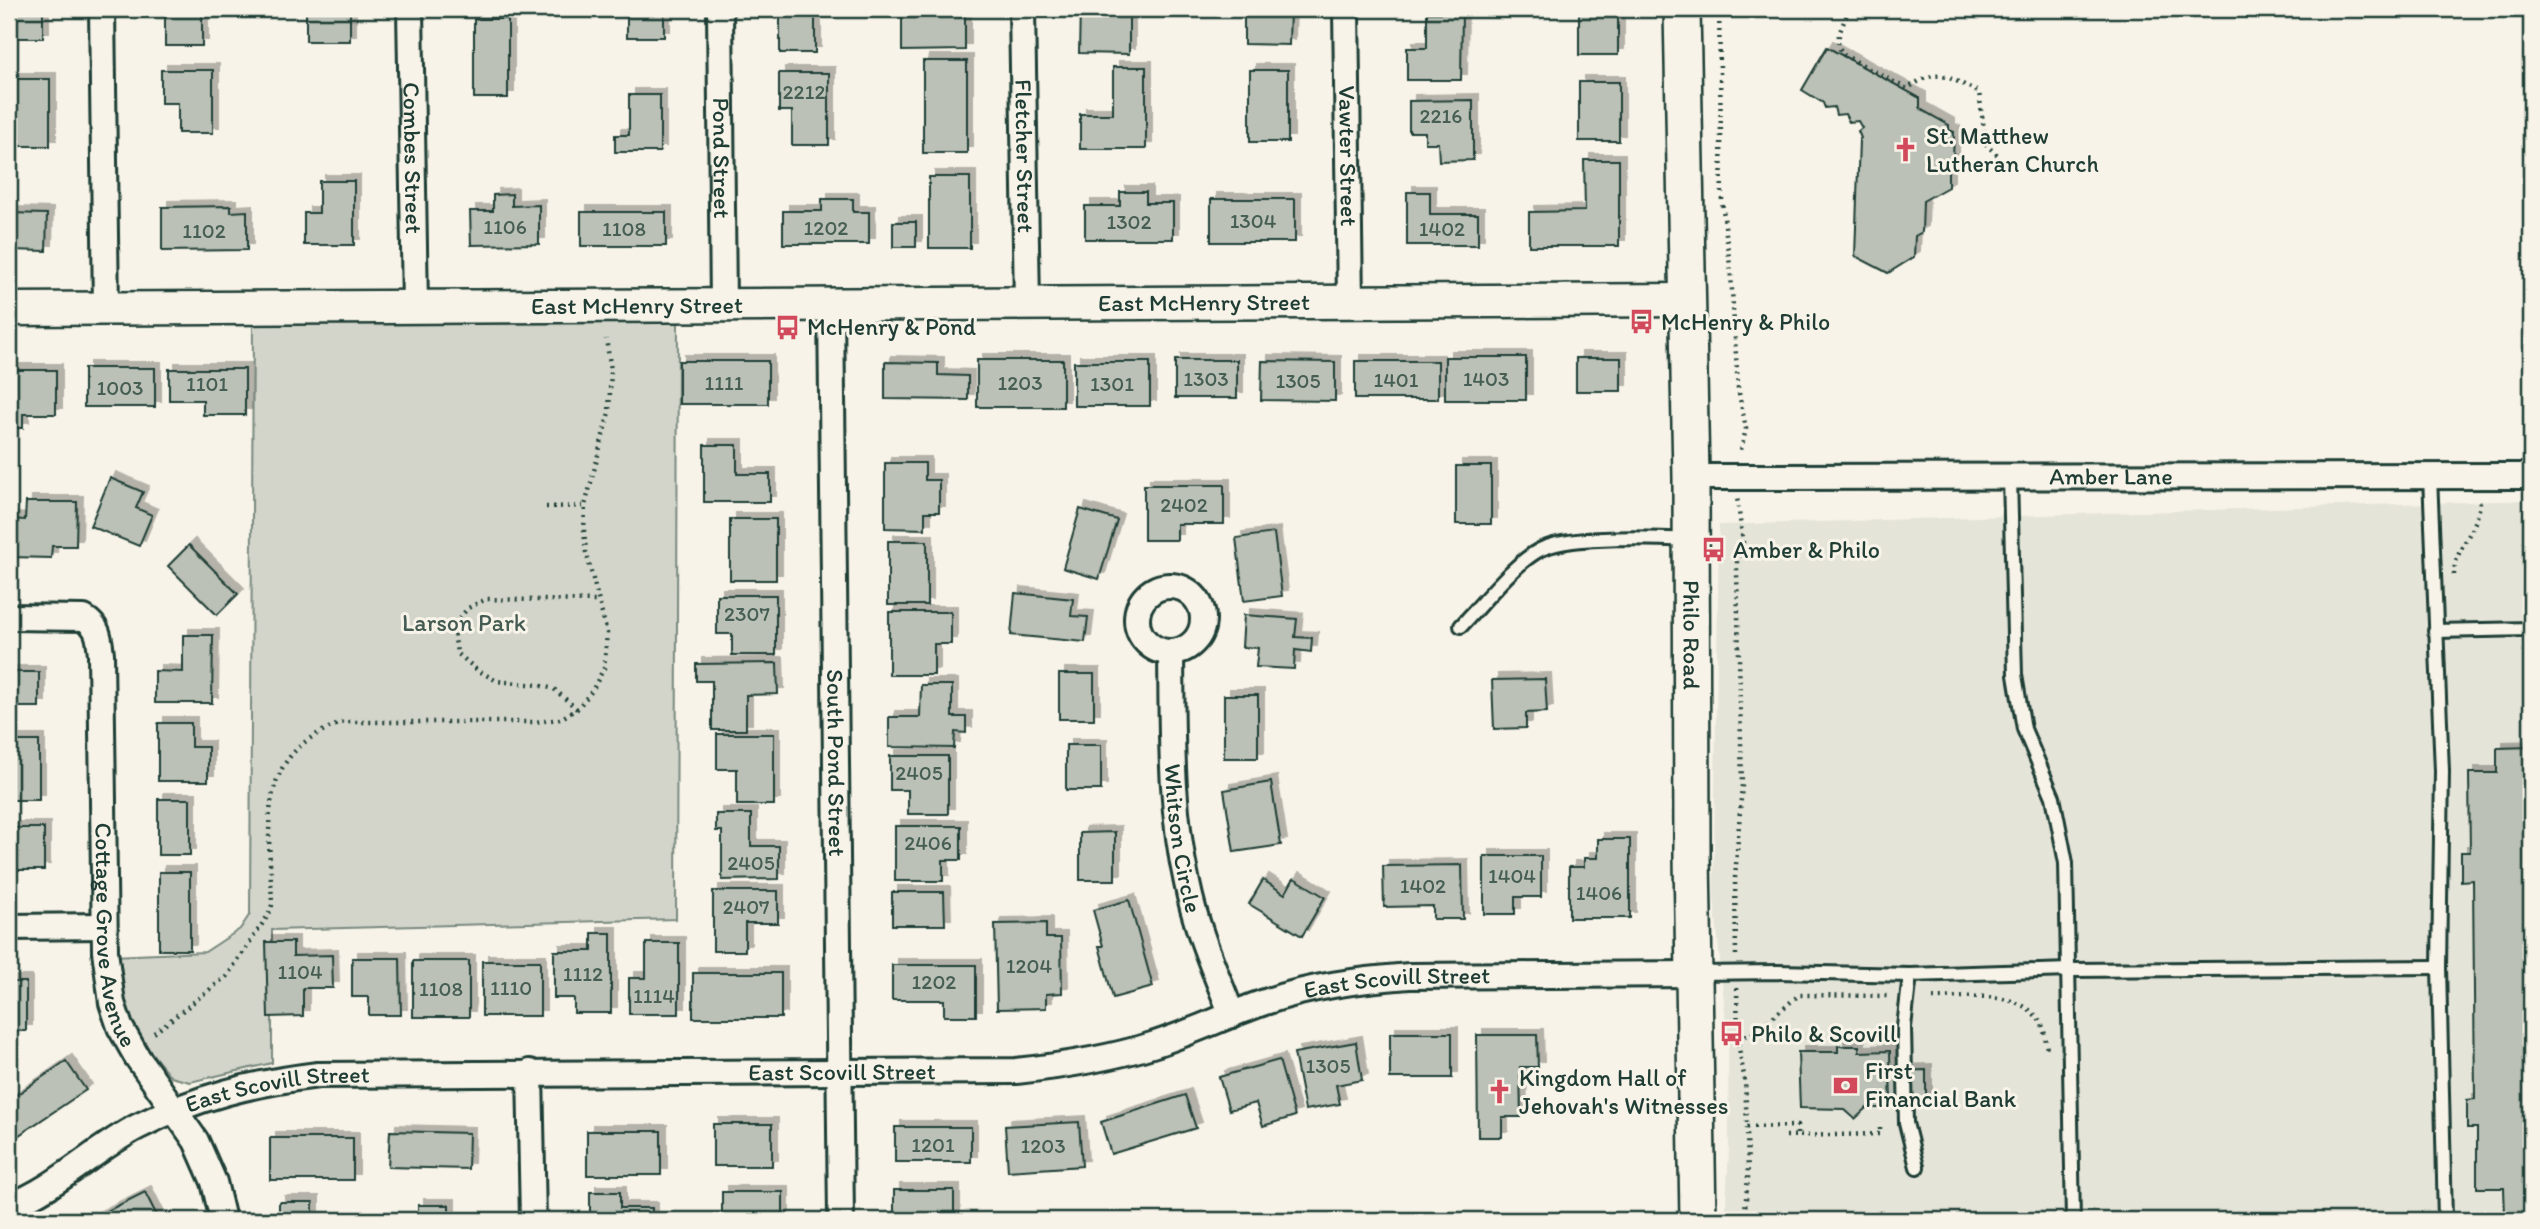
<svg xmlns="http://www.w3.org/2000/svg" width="2540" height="1229" font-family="Itim,sans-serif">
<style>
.built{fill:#e5e4d9}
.green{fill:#d3d5ca;stroke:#79897f;stroke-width:2}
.building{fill:#bbc1b6;stroke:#1f3d34;stroke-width:2;filter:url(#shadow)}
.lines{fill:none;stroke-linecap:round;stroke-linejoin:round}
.service-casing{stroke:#1f3d34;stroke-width:18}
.minor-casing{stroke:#1f3d34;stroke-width:30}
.tertiary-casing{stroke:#1f3d34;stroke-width:37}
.secondary-casing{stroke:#1f3d34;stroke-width:40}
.path{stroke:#1f3d34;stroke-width:4.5;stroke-dasharray:2 5;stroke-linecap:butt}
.service{stroke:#f7f3e8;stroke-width:12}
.minor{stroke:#f7f3e8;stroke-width:24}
.tertiary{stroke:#f7f3e8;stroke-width:32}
.secondary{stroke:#f7f3e8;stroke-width:35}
.labels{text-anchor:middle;stroke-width:6;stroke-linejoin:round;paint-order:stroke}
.number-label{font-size:21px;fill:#465e54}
.poi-label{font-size:24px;fill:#1f3d34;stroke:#f7f3e8;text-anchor:start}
.street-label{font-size:24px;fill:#1f3d34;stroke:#f7f3e8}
.park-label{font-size:24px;fill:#435b52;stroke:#f7f3e8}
</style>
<defs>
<filter id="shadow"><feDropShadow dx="6" dy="-6" stdDeviation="0" flood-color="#0004"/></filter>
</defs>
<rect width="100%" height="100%" fill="#f7f3e8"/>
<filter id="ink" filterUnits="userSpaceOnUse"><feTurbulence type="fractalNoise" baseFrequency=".0143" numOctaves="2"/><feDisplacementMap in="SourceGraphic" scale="14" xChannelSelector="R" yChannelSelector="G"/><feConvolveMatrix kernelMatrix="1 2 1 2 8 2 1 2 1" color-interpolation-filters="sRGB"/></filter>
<g filter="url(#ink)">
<!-- built -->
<path class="built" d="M 2531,500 L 2531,1220 L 1725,1220 L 1729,1149 L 1728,1045 L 1714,897 L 1714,850 L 1719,525 Z"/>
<!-- green -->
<path class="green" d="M 253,321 L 678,321 L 676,919 L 272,930 L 272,1063 L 190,1082 L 171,1077 L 136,1033 L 118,991 L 113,956 L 205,952 L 240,929 L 250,914 Z"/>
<!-- building -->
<g class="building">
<rect x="9" y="9" width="34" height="29"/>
<rect x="165" y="9" width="37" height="37"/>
<rect x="306" y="9" width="44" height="32"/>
<rect x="627" y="9" width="37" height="28"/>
<rect x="780" y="9" width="35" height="44"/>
<path d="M 914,9 L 965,9 L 965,50 L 902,51 L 902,18 L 914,18 Z"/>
<path d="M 1080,9 L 1129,9 L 1129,54 L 1079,53 Z"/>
<path d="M 1244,9 L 1290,9 L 1289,45 L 1244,44 Z"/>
<rect x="1579" y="9" width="39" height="46"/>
<path d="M 1427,13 L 1462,13 L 1461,80 L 1407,80 L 1407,48 L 1427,48 Z"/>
<rect x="474" y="19" width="34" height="79"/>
<path d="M 1827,47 L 1920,98 L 1920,109 L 1949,125 L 1949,130 L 1954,132 L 1953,160 L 1948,164 L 1948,187 L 1923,201 L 1922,232 L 1915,236 L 1914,257 L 1888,273 L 1855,256 L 1859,140 L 1861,138 L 1858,131 L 1862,128 L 1858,121 L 1849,122 L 1845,114 L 1836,115 L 1834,107 L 1825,108 L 1823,103 L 1802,90 Z"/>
<rect x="923" y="61" width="44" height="92"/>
<path d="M 1113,67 L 1146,67 L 1146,149 L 1080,149 L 1080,114 L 1113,114 Z"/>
<path d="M 161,70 L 213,70 L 213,133 L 178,133 L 178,103 L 161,103 Z"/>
<rect x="1250" y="70" width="38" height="72"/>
<path d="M 779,73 L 829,73 L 829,145 L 792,145 L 792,111 L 779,111 Z"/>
<rect x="9" y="79" width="41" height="67"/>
<rect x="1579" y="82" width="40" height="59"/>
<path d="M 629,95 L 660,95 L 660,152 L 615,152 L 615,135 L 629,135 Z"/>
<path d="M 1473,100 L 1473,160 L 1439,161 L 1438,143 L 1425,143 L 1425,132 L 1409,132 L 1409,101 Z"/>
<path d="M 1584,160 L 1619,160 L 1619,246 L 1529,246 L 1529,212 L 1585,211 Z"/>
<rect x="929" y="177" width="41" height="71"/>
<path d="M 319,181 L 354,181 L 354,245 L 304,245 L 304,213 L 319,213 Z"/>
<path d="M 1120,192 L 1146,192 L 1146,203 L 1173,203 L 1173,239 L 1085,239 L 1085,206 L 1120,206 Z"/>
<path d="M 1407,192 L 1430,192 L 1430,214 L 1478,214 L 1478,245 L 1407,245 Z"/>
<path d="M 512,194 L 512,206 L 539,205 L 539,244 L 471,245 L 470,211 L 493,211 L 493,195 Z"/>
<path d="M 822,199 L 853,199 L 853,212 L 869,212 L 869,244 L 783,244 L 783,211 L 822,211 Z"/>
<rect x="1211" y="199" width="84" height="43"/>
<path d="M 231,206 L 231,212 L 247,211 L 247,250 L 162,251 L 162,207 Z"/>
<rect x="581" y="212" width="85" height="34"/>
<path d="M 9,213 L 47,214 L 46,251 L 10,250 Z"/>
<rect x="893" y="222" width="23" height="25"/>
<rect x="1445" y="357" width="81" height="43"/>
<rect x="1576" y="358" width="45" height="33"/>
<rect x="977" y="360" width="86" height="47"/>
<rect x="1175" y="360" width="62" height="38"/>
<rect x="679" y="361" width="89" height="43"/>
<path d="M 1262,361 L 1335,362 L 1335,401 L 1261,400 Z"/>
<rect x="1355" y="361" width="83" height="38"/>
<path d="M 885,362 L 938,363 L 938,375 L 968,376 L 968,400 L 885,399 Z"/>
<rect x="1074" y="362" width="76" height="44"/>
<rect x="84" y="368" width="71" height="39"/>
<path d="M 169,369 L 245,369 L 245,415 L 203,415 L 203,400 L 169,400 Z"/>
<path d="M 9,370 L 56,370 L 56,414 L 23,414 L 23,428 L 9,428 Z"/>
<path d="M 704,445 L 737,445 L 737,474 L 770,474 L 770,502 L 704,502 Z"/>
<path d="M 885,463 L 925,463 L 925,480 L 939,480 L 939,512 L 925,512 L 925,529 L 885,528 Z"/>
<rect x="1456" y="466" width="35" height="58"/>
<path d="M 110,478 L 143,492 L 136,508 L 152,515 L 139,546 L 90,526 Z"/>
<path d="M 1144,485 L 1224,485 L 1224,524 L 1177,524 L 1177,540 L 1144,540 Z"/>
<path d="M 26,502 L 77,502 L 76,546 L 52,546 L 51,558 L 10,557 L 11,519 L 25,520 Z"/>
<path d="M 1080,509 L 1117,520 L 1099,579 L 1063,568 Z"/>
<rect x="730" y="519" width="46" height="61"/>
<path d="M 1274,533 L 1282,596 L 1244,601 L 1236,538 Z"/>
<rect x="888" y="541" width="39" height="64"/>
<path d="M 189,545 L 238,594 L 217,615 L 168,566 Z"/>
<path d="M 1015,593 L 1073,599 L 1071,616 L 1088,617 L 1085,642 L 1011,635 Z"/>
<path d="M 717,595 L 776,595 L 776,655 L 732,655 L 732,634 L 717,634 Z"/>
<path d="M 889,612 L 951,612 L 951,644 L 934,644 L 934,675 L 889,675 Z"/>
<path d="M 1244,615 L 1297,619 L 1295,637 L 1312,638 L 1311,652 L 1295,650 L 1294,669 L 1256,667 L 1258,648 L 1242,647 Z"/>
<path d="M 183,635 L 213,635 L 212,703 L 155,703 L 155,671 L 183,672 Z"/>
<path d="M 777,663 L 778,694 L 746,695 L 746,730 L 712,730 L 712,681 L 696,681 L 696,664 Z"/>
<rect x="9" y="672" width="30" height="35"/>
<rect x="1059" y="674" width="35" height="45"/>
<path d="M 1545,679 L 1547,712 L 1526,713 L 1526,728 L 1494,729 L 1492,680 Z"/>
<path d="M 921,685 L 952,685 L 952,717 L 966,717 L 966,733 L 955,732 L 954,748 L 889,747 L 889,717 L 920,717 Z"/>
<rect x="1224" y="695" width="34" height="63"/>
<path d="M 158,723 L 191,723 L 191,747 L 208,747 L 208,781 L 158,781 Z"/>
<path d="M 717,734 L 774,734 L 774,805 L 737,805 L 737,769 L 717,769 Z"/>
<rect x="9" y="741" width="30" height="59"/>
<rect x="1066" y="745" width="35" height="45"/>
<path d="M 2531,747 L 2531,1216 L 2505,1216 L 2504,1188 L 2477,1188 L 2477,1128 L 2467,1128 L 2467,1100 L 2475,1099 L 2473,880 L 2461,881 L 2461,852 L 2470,852 L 2469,773 L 2497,773 L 2497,748 Z"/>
<path d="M 890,756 L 948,756 L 948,814 L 908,814 L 908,790 L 890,790 Z"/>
<path d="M 1271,782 L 1281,845 L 1234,852 L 1224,790 Z"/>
<rect x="158" y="799" width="32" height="56"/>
<path d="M 716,814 L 751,814 L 751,846 L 779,846 L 779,879 L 722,880 L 722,831 L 716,831 Z"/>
<path d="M 895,826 L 961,826 L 961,860 L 943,860 L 943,881 L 895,881 Z"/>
<rect x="9" y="828" width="35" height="42"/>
<path d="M 1115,832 L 1115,880 L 1080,880 L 1080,833 Z"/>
<path d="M 1598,839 L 1630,839 L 1630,918 L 1569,918 L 1569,867 L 1584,867 L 1584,858 L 1598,858 Z"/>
<path d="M 1484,856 L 1541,856 L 1541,897 L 1515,897 L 1515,914 L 1484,914 Z"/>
<path d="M 1462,865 L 1463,919 L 1433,919 L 1433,906 L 1384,907 L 1383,866 Z"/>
<rect x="159" y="872" width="31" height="78"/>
<path d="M 1294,878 L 1325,897 L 1302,936 L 1249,904 L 1263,880 L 1285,894 Z"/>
<path d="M 713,891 L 778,891 L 778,923 L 745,923 L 745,951 L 713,951 Z"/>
<path d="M 892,892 L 944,892 L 945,925 L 892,925 Z"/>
<path d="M 1129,900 L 1153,987 L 1113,998 L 1099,946 L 1103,946 L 1093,910 Z"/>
<path d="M 1046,923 L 1046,938 L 1061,938 L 1062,993 L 1046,994 L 1046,1008 L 997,1009 L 995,924 Z"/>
<path d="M 592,933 L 611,933 L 611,1013 L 574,1013 L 574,998 L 554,998 L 554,951 L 592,951 Z"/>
<path d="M 266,942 L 293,942 L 293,956 L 332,955 L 333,988 L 303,988 L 303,1016 L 268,1017 Z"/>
<path d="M 646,943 L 679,943 L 679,1014 L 629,1014 L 629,978 L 646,978 Z"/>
<path d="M 352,958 L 400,958 L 401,1015 L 369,1015 L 369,997 L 352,997 Z"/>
<rect x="413" y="961" width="56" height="56"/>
<rect x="482" y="961" width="58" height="55"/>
<path d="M 892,965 L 976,965 L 976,1016 L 944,1016 L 944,1000 L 892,1000 Z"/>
<rect x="693" y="973" width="88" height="45"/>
<rect x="9" y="982" width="17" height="49"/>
<rect x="1390" y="1033" width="62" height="45"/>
<path d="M 1477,1035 L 1537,1035 L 1538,1067 L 1520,1067 L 1521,1117 L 1502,1117 L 1502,1137 L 1478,1137 Z"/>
<path d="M 1356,1042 L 1362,1080 L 1336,1085 L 1340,1104 L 1305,1110 L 1294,1053 Z"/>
<path d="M 1838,1046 L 1859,1046 L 1859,1052 L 1890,1051 L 1891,1108 L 1867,1108 L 1855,1119 L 1844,1109 L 1800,1108 L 1798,1052 L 1838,1052 Z"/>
<path d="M 1279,1060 L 1295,1116 L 1263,1126 L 1256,1103 L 1229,1110 L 1219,1077 Z"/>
<path d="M 66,1061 L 86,1090 L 19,1135 L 9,1120 L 9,1100 Z"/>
<path d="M 1926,1070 L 1926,1099 L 1891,1099 L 1890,1071 Z"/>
<path d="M 1185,1095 L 1196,1128 L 1111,1154 L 1101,1122 Z"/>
<path d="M 1079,1122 L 1082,1166 L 1008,1171 L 1005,1126 Z"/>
<rect x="713" y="1124" width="59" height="42"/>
<rect x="895" y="1127" width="76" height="35"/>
<path d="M 390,1131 L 469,1133 L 468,1169 L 388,1167 Z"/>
<rect x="587" y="1131" width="74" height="44"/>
<rect x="270" y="1138" width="83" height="42"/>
<rect x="894" y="1190" width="60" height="30"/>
<path d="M 145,1192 L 159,1220 L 89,1220 Z"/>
<path d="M 590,1192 L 620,1192 L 620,1208 L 652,1208 L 652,1220 L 590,1220 Z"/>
<rect x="722" y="1192" width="61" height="28"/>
<rect x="279" y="1202" width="34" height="18"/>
<rect x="418" y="1205" width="31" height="15"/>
</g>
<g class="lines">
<defs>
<g id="service">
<path d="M 2430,476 L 2442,771 L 2439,967 L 2445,1220"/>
<path d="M 2010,477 L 2015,675 L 2024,729 L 2053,797 L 2066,863 L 2073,1220"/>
<path d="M 1461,626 C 1481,605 1518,558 1544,548 C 1575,535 1656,538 1691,540"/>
<path d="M 2435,631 L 2531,629"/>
<path d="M 1697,973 L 1778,972 L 1910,975 L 2070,970 L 2439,967"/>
<path d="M 1910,975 L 1904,1027 L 1906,1123 L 1917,1167"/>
</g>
<g id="minor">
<path d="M 102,9 L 106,309"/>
<path id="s1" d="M 410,9 L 415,306"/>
<path id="s2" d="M 720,9 L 723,305"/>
<path id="s3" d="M 1022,9 L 1027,304"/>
<path id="s4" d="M 1346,9 L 1350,303"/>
<path id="s5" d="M 831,306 L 841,1220"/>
<path id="s6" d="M 1691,477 L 2531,476"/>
<circle cx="1170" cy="619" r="33"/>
<path id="s7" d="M 9,617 L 84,618 C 99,627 99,638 101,654 L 105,951 L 112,1003 L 120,1027 L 137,1057 L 196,1141 L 214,1182 L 223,1220"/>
<path id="s8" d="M 1171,653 C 1172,729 1170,807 1187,883 C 1196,929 1215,971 1232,1015"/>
<path d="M 9,927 L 104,926"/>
<path d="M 530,1072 L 533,1220"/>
<path id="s9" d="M 9,1206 C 57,1188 93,1150 137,1127 C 196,1097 253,1083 318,1075 L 1016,1071 C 1062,1066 1108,1059 1152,1045 C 1190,1033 1225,1016 1262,1003 C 1310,986 1359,980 1409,976 L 1694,974"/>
</g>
<g id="tertiary">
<path id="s10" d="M 9,309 L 1686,300"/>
</g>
<g id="secondary">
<path id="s11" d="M 1682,9 L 1691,477 L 1692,856 L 1698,1220"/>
</g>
</defs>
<!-- service casing -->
<use href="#service" class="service-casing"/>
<!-- minor casing -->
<use href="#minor" class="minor-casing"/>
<!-- tertiary casing -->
<use href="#tertiary" class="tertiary-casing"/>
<!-- secondary casing -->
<use href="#secondary" class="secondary-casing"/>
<!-- path -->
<g class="path">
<path d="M 1719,9 L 1722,201 L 1731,274 L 1738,388 L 1746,429 L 1740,454"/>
<path d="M 1849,9 L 1839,34 L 1838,46 L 1844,55 L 1907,89 C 1939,66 1946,77 1979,92 L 1986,145 L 1999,156"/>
<path d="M 546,507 L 585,506"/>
<path d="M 2454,575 C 2454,547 2480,530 2480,499"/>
<path d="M 577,709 L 554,689 L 538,685 L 497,681 L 477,670 L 457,653 L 453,625 L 468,608 L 486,599 L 599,601"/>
<path d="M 1736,955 L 1735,878 L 1742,785 L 1737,573 L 1737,561 L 1743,542 L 1737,497"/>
<path d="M 1737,988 L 1738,1043 L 1745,1081 L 1747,1127 L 1748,1178 L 1744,1220"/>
<path d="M 1933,998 C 1967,998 2020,988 2041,1023 C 2045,1030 2046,1042 2047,1050"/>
<path d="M 154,1033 L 227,976 L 269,914 L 272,905 C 270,825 251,754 344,722 L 536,722 L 560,719 L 577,709 L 592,691 L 604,668 L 607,633 L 586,552 L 584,530 L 585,506 L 609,412 L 611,370 L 606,339"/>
<path d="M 1738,1036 L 1751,1035 L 1799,995 L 1889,996"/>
<path d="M 1747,1127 L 1797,1126 L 1797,1136"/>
<path d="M 1786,1136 L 1880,1134 L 1880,1128"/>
</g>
<!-- service -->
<use href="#service" class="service"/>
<!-- minor -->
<use href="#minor" class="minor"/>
<!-- tertiary -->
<use href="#tertiary" class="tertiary"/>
<!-- secondary -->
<use href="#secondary" class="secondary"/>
</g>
</g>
<!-- icons -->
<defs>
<symbol id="church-bare" viewBox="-9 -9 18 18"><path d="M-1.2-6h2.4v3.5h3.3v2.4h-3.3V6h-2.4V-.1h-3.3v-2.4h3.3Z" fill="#d1495b" stroke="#f7f3e8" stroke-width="2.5" paint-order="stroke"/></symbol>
<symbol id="bus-bare" viewBox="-9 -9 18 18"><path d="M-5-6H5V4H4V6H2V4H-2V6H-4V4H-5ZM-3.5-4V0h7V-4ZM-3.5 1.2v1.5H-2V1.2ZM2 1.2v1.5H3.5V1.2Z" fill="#d1495b" stroke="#f7f3e8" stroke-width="2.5" paint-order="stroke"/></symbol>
<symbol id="bank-bare" viewBox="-9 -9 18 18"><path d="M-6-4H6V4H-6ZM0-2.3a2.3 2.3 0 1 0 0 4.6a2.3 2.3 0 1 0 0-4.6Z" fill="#d1495b" stroke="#f7f3e8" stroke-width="2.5" paint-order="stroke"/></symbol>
</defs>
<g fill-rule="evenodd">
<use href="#church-bare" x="1888" y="132" width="35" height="35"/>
<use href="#bus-bare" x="1624" y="304" width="35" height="35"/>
<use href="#bus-bare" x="770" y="310" width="35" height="35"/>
<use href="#bus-bare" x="1696" y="532" width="35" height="35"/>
<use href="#bus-bare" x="1714" y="1016" width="35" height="35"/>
<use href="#bank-bare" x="1828" y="1068" width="35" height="35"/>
<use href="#church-bare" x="1482" y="1074" width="35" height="35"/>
</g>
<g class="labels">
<!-- number labels -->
<g class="number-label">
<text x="804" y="99">2212</text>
<text x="1441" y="123">2216</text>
<text x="1253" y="228">1304</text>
<text x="1129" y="229">1302</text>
<text x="505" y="234">1106</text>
<text x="826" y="235">1202</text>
<text x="624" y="236">1108</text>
<text x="1442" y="236">1402</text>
<text x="204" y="238">1102</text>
<text x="1206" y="386">1303</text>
<text x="1486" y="386">1403</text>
<text x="1396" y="387">1401</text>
<text x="1298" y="388">1305</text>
<text x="724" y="390">1111</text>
<text x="1020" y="390">1203</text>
<text x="207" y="391">1101</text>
<text x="1112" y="391">1301</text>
<text x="120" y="395">1003</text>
<text x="1184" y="512">2402</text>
<text x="747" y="621">2307</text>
<text x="919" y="780">2405</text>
<text x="928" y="850">2406</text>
<text x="751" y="870">2405</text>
<text x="1512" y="883">1404</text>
<text x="1423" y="893">1402</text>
<text x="1599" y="900">1406</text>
<text x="746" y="914">2407</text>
<text x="1029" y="973">1204</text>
<text x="300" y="979">1104</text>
<text x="583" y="981">1112</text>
<text x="934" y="989">1202</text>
<text x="511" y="995">1110</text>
<text x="441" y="996">1108</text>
<text x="654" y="1003">1114</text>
<text x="1328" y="1073">1305</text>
<text x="933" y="1152">1201</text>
<text x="1043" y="1153">1203</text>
</g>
<!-- poi labels -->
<g class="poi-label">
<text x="1926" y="144">St. Matthew<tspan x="1926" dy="28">Lutheran Church</tspan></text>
<text x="1661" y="330">McHenry &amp; Philo</text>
<text x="807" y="335">McHenry &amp; Pond</text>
<text x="1733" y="558">Amber &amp; Philo</text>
<text x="1751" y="1042">Philo &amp; Scovill</text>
<text x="1865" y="1079">First<tspan x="1865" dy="28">Financial Bank</tspan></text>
<text x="1519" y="1086">Kingdom Hall of<tspan x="1519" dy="28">Jehovah's Witnesses</tspan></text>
</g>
<!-- street labels -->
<g class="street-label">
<text dy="8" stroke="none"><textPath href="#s4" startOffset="147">Vawter Street</textPath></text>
<text dy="8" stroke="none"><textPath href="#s2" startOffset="149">Pond Street</textPath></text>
<text dy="8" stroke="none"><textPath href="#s3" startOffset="147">Fletcher Street</textPath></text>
<text dy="8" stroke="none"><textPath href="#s1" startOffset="149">Combes Street</textPath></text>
<text dy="8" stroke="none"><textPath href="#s10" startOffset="1195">East McHenry Street</textPath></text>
<text dy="8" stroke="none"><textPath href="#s10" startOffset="628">East McHenry Street</textPath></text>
<text dy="8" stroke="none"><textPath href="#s6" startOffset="420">Amber Lane</textPath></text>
<text dy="8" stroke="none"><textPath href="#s11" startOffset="626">Philo Road</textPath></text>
<text dy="8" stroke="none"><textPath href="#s5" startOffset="457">South Pond Street</textPath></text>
<text dy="8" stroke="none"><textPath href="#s8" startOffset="186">Whitson Circle</textPath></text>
<text dy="8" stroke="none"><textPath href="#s7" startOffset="399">Cottage Grove Avenue</textPath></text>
<text dy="8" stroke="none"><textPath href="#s9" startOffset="1432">East Scovill Street</textPath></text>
<text dy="8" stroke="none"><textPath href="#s9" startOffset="864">East Scovill Street</textPath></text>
<text dy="8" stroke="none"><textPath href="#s9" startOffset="298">East Scovill Street</textPath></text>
</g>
<!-- park labels -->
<g class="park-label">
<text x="464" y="631">Larson Park</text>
</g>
</g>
<!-- margin -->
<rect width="2540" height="1229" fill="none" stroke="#f7f3e8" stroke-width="35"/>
<rect x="18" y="18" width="2505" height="1194" fill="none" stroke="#1f3d34" stroke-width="2.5" filter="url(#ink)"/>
</svg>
